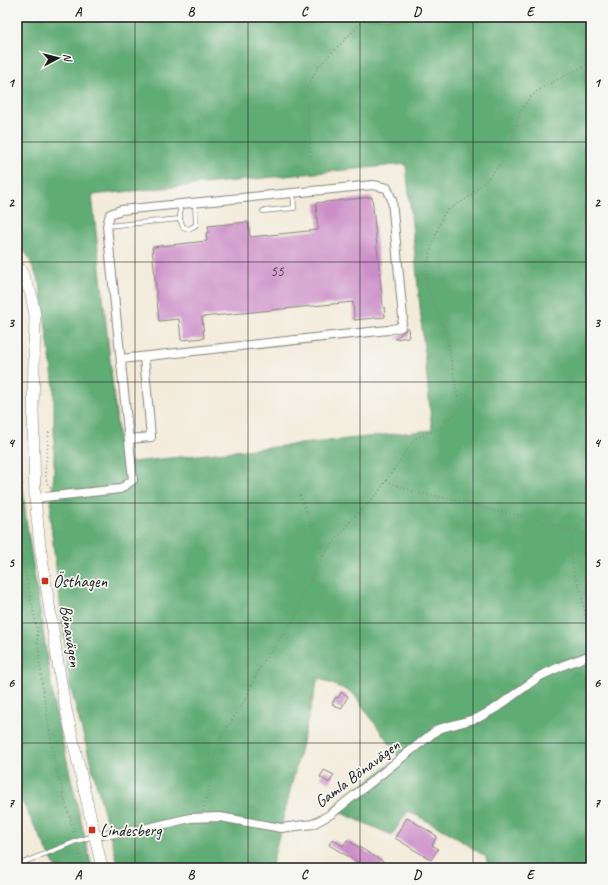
<svg xmlns="http://www.w3.org/2000/svg" width="608" height="885" font-family="Caveat,sans-serif">
<style>
.forest{fill:#61ac74;stroke:#3e6448;fill-rule:evenodd}
.building{fill:#cc8ec8}
.lines{fill:none;stroke-linecap:round;stroke-linejoin:round}
.lane-casing{stroke:#88847b;stroke-width:5.5}
.street-casing{stroke:#88847b;stroke-width:10}
.secondary-casing{stroke:#88847b;stroke-width:12}
.path{stroke:#88847b;stroke-width:1.5;stroke-dasharray:1 3;stroke-linecap:butt}
.lane{stroke:#fff;stroke-width:4}
.street{stroke:#fff;stroke-width:8}
.secondary{stroke:#fff;stroke-width:11}
.grid{fill:none;stroke:#1c1c1c;stroke-width:1;stroke-opacity:0.55}
.poi-dot{fill:#c8321e;stroke:#f6f6f2;stroke-width:1.5}
.labels{text-anchor:middle;stroke-width:3.5;stroke-linejoin:round;paint-order:stroke}
.number-label{font-size:15px;fill:#483847}
.poi-label{font-size:17px;fill:#1c1c1c;stroke:#f6f6f2;text-anchor:start}
.street-label{font-size:17px;fill:#1c1c1c;stroke:#f6f6f2}
.neatline{fill:none;stroke:#1c1c1c;stroke-width:1.5}
.grid-label{font-size:13px;text-anchor:middle;font-weight:bold;fill:#1c1c1c}
</style>
<rect width="100%" height="100%" fill="#f6f6f2"/>
<filter id="ink" filterUnits="userSpaceOnUse"><feTurbulence type="fractalNoise" baseFrequency=".025" numOctaves="2"/><feDisplacementMap in="SourceGraphic" scale="8" xChannelSelector="R" yChannelSelector="G"/><feConvolveMatrix kernelMatrix="1 2 1 2 8 2 1 2 1" color-interpolation-filters="sRGB"/></filter>
<filter id="wash" filterUnits="userSpaceOnUse"><feTurbulence type="fractalNoise" baseFrequency=".012" numOctaves="4" result="noise"/><feDisplacementMap in="SourceGraphic" scale="16" xChannelSelector="R" yChannelSelector="G"/><feGaussianBlur stdDeviation="0.9" result="paint"/><feColorMatrix in="noise" values="0 0 0 0 0 0 0 0 0 0 0 0 0 0 0 0 0 1.4 0 .05"/><feComposite in="paint" operator="in"/></filter>
<g filter="url(#wash)">
<rect width="100%" height="100%" fill="#f3ebda"/>
<!-- forest -->
<g class="forest">
<path d="M 17,17 L 591,17 L 591,868 L 488,868 L 486,857 L 446,831 L 408,811 L 392,835 L 332,809 L 399,757 L 353,693 L 318,678 L 271,868 L 119,868 L 70,686 L 50,517 L 54,472 L 54,386 L 40,284 L 27,254 L 17,246 ZM 406,164 L 432,430 L 132,462 L 121,461 L 92,195 Z"/>
<path d="M 17,430 L 26,519 L 55,710 L 92,868 L 56,868 L 17,792 Z"/>
</g>
<g id="blocks">
<!-- building -->
<g class="building">
<path d="M 372,197 L 383,307 L 384,307 L 385,317 L 354,320 L 353,302 L 202,317 L 204,338 L 181,340 L 179,319 L 159,321 L 152,247 L 207,241 L 206,233 L 209,232 L 208,226 L 248,222 L 250,237 L 318,230 L 316,203 Z"/>
<path d="M 408,327 L 409,337 L 395,339 L 405,331 Z"/>
<path d="M 341,692 L 348,696 L 341,709 L 332,704 L 336,697 L 338,698 Z"/>
<path d="M 324,770 L 334,775 L 329,783 L 320,777 Z"/>
<path d="M 407,818 L 437,836 L 432,845 L 438,849 L 431,860 L 395,838 Z"/>
<path d="M 332,839 L 343,846 L 347,840 L 384,862 L 381,868 L 367,868 L 329,845 Z"/>
</g>
</g>
</g>
<g filter="url(#ink)">
<use href="#blocks" fill-opacity="0" stroke="#88847b" stroke-width="1"/>
<g class="lines">
<defs>
<g id="lane">
<path d="M 263,211 L 294,208 L 293,192"/>
<path d="M 180,219 L 183,227 L 189,229 L 196,225 L 195,203"/>
<path d="M 107,226 L 180,219 L 180,204"/>
<path d="M 17,865 L 77,841 L 94,836"/>
</g>
<g id="street">
<path d="M 129,439 L 151,437 L 144,357"/>
<path d="M 35,498 L 120,489 L 133,480 L 107,226 L 110,214 L 121,210 L 373,185 L 387,188 L 392,200 L 403,318 L 401,327 L 388,330 L 121,359"/>
<path d="M 94,836 L 140,830 L 190,818 L 220,817 L 281,828 L 313,824 L 331,814 L 438,729 L 478,718 L 496,708 L 540,676 L 564,665 L 591,655"/>
</g>
<path id="secondary" d="M 17,265 L 22,273 L 31,294 L 35,315 L 33,410 L 34,453 L 35,498 L 40,546 L 63,696 L 102,868"/>
</defs>
<!-- lane casing -->
<use href="#lane" class="lane-casing"/>
<!-- street casing -->
<use href="#street" class="street-casing"/>
<!-- secondary casing -->
<use href="#secondary" class="secondary-casing"/>
<!-- path -->
<g class="path">
<path d="M 383,17 L 384,24"/>
<path d="M 311,156 L 306,90 L 318,67 L 367,17"/>
<path d="M 17,308 L 22,403 L 17,470"/>
<path d="M 49,432 L 45,472 L 47,483 L 51,488"/>
<path d="M 386,481 L 417,493 L 462,501 L 495,511 L 524,516 L 561,527 L 574,533"/>
<path d="M 300,495 L 323,556"/>
<path d="M 591,510 L 574,533 L 570,545 L 574,574 L 581,592 L 591,645"/>
<path d="M 17,533 L 36,624 L 42,683 L 55,766 L 75,835"/>
<path d="M 21,549 L 31,548"/>
<path d="M 203,811 L 214,768 L 216,750 L 220,739 L 246,698 L 256,675 L 267,656 L 295,618 L 304,592 L 323,556 L 353,518 L 378,493 L 414,439 L 426,433 L 436,431 L 454,414 L 457,406 L 458,399 C 454,378 451,355 446,334 C 441,312 424,294 426,271 C 427,262 440,219 445,213 C 450,207 463,202 470,196 C 479,188 489,177 497,168 C 515,146 512,114 533,95 C 547,82 574,73 591,62"/>
<path d="M 78,847 L 84,868"/>
</g>
<!-- lane -->
<use href="#lane" class="lane"/>
<!-- street -->
<use href="#street" class="street"/>
<!-- secondary -->
<use href="#secondary" class="secondary"/>
</g>
</g>
<!-- grid -->
<path class="grid" d="M 135,17 L 135,868M 248,17 L 248,868M 360,17 L 360,868M 473,17 L 473,868M 17,142 L 591,142M 17,262 L 591,262M 17,382 L 591,382M 17,503 L 591,503M 17,623 L 591,623M 17,743 L 591,743"/>
<!-- markers -->
<g class="poi-dot">
<rect x="41" y="577" width="8" height="8" rx="2"/>
<rect x="88" y="826" width="8" height="8" rx="2"/>
</g>
<g class="labels">
<!-- number labels -->
<g class="number-label">
<text x="277" y="276">55</text>
</g>
<!-- poi labels -->
<g class="poi-label">
<text x="53" y="587">Östhagen</text>
<text x="100" y="836">Lindesberg</text>
</g>
<!-- street labels -->
<g class="street-label">
<text transform="translate(71 636) rotate(81)" y="6">Bönavägen</text>
<text transform="translate(357 773) rotate(-37)" y="6">Gamla Bönavägen</text>
</g>
</g>
<!-- margin -->
<rect width="608" height="885" fill="none" stroke="#f6f6f2" stroke-width="44"/>
<!-- north arrow -->
<g transform="translate(58 58) rotate(83)" stroke="#f6f6f2" stroke-width="3" paint-order="stroke">
<path d="M0-3L7 15L0 10L-7 15Z" fill="#1c1c1c"/>
<text y="-6" font-size="11" font-weight="bold" text-anchor="middle" fill="#1c1c1c">N</text>
</g>
<rect x="22" y="22" width="564" height="841" class="neatline"/>
<g class="grid-label">
<text x="78" y="16">A</text>
<text x="191" y="16">B</text>
<text x="304" y="16">C</text>
<text x="417" y="16">D</text>
<text x="530" y="16">E</text>
<text x="11" y="87">1</text>
<text x="597" y="87">1</text>
<text x="11" y="207">2</text>
<text x="597" y="207">2</text>
<text x="11" y="327">3</text>
<text x="597" y="327">3</text>
<text x="11" y="447">4</text>
<text x="597" y="447">4</text>
<text x="11" y="567">5</text>
<text x="597" y="567">5</text>
<text x="11" y="687">6</text>
<text x="597" y="687">6</text>
<text x="11" y="807">7</text>
<text x="597" y="807">7</text>
<text x="78" y="879">A</text>
<text x="191" y="879">B</text>
<text x="304" y="879">C</text>
<text x="417" y="879">D</text>
<text x="530" y="879">E</text>
</g>
</svg>
